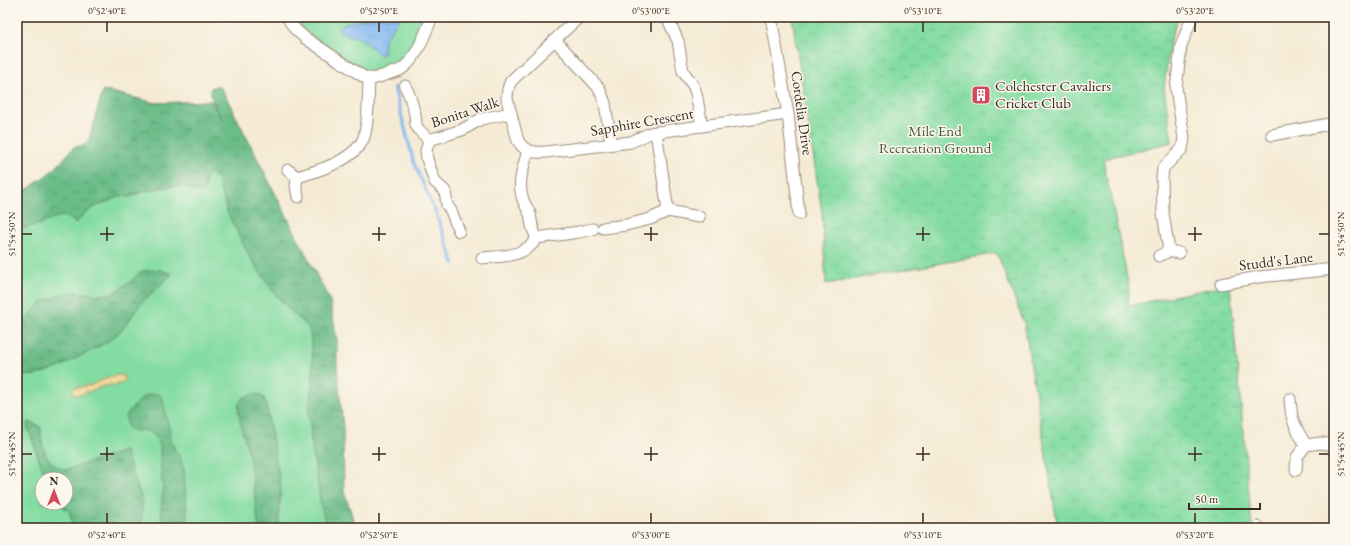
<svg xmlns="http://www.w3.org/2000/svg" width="1351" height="545" font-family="'EB Garamond',serif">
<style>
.grass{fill:#83dca2;stroke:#5f8360;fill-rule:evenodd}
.forest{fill:url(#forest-crowns);stroke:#527353}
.sand{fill:url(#sand-dots);stroke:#94825e}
.park{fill:url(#park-crowns);stroke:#5f8360}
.water{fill:url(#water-ripples);stroke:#5e7188}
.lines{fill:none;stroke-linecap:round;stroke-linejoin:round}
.stream{stroke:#82b8f1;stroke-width:3}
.minor-casing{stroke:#988a7a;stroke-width:13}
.minor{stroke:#fff;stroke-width:11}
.ticks{fill:none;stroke:#3b2a1e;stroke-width:1.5}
.labels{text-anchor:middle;stroke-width:3;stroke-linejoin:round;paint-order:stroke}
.poi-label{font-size:15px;fill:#3b2a1e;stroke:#fbf7ec;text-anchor:start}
.street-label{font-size:15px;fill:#3b2a1e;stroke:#fbf7ec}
.park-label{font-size:15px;fill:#4d563f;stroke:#fbf7ec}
.neatline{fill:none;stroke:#3b2a1e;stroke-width:1.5}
.ticks-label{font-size:10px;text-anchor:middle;fill:#3b2a1e}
</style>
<defs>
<pattern id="forest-crowns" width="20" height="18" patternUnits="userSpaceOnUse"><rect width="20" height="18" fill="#6abc88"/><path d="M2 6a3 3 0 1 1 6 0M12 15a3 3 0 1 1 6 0" fill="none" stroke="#58996f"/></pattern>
<pattern id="sand-dots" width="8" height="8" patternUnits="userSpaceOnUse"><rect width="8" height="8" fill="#eeda9e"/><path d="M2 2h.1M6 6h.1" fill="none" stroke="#cdbb88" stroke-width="1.8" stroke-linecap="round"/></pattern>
<pattern id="park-crowns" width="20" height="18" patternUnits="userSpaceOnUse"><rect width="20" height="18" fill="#83dca2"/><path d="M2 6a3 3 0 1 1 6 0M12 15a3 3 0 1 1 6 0" fill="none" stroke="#72bd8b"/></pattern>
<pattern id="water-ripples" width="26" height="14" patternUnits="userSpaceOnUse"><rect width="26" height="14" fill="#82b8f1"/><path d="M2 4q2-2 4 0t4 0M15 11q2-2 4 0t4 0" fill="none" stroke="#6c96c3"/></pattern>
</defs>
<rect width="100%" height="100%" fill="#fbf7ec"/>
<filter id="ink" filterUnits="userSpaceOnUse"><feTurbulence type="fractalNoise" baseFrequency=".025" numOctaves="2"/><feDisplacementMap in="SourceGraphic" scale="8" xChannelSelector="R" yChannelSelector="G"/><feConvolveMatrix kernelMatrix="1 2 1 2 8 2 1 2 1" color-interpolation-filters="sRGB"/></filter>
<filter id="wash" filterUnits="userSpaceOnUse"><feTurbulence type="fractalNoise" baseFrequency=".012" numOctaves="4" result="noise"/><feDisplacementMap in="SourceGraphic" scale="16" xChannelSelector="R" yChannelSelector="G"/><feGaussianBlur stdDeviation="0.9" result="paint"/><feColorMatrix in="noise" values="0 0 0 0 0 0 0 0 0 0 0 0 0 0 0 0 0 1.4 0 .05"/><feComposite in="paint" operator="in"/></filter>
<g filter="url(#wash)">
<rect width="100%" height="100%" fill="#f5ebd5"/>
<!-- grass -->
<g class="grass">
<path d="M 294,17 L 426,17 L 409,54 L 395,66 L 370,74 L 361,71 L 334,50 L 329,50 L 320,41 L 300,27 Z"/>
<path d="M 103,90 L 155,103 L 211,101 L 318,302 L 340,528 L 17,528 L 17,187 L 27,190 L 57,167 L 74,147 L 81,146 L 89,140 ZM 42,479 L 66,479 L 66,503 L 42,503 Z"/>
</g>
<!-- forest -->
<g class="forest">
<path d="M 216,86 L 222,89 L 330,301 L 337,339 L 337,366 L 343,427 L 344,491 L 356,528 L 327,528 L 321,506 L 311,439 L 309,410 L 313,373 L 312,350 L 309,328 L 284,304 L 275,294 L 249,256 L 227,212 L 218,181 L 211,173 L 206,175 L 205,190 L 202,193 L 183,186 L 173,186 L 145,191 L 130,197 L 121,196 L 95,207 L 85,213 L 76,223 L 66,216 L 62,216 L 56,217 L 44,223 L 17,230 L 17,187 L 27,190 L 57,167 L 74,147 L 81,146 L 89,140 L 103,90 L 155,103 L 211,101 L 223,121 C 219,111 208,99 211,88 Z"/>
<path d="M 160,270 L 172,274 L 143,301 L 122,330 L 107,342 L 58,368 L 35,375 L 17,376 L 17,329 L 41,303 L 62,294 L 77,292 L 96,295 L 112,294 L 130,282 L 142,271 Z"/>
<path d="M 153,394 L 159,394 L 162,397 L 174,449 L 180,457 L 184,471 L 188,528 L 162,528 L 161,507 L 163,491 L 160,460 L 160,445 L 153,434 L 146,430 L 134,431 L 128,428 L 126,419 L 127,414 L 131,409 L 145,396 Z"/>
<path d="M 254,394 L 261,395 L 264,397 L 266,404 L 281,488 L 279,514 L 279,528 L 259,528 C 255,504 253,479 249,455 C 246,442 236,415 239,403 C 241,397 248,396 254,394 Z"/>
<path d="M 29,422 L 41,427 C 41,439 42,453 52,463 C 55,466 61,468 65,470 L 125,451 L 142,500 L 142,528 L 74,528 L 69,511 L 57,503 L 66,503 L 66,479 L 46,479 L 27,425 Z"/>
</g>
<!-- sand -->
<path class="sand" d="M 122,375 L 125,377 L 125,380 L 122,384 L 104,386 L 80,395 L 74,395 L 72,390 L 74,388 L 91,385 L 110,376 Z"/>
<!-- park -->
<path class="park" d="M 792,17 L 1178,17 L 1170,41 L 1164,88 L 1172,142 L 1103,159 L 1129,287 L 1129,296 L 1128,306 L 1230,284 L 1252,528 L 1058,528 L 1024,323 L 997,253 L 826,284 L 822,213 Z"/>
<!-- water -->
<path class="water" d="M 370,17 L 400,17 L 384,41 L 383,55 L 380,55 L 363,40 L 358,37 L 344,35 L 338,29 C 347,19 359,22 370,17 Z"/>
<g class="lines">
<!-- stream -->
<path class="stream" d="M 394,87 L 414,163 L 435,211 L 454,263"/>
</g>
</g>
<g filter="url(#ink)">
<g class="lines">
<defs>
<g id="minor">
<path d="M 287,17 L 295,29 L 305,38 L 364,77 C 372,80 377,78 385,75 C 390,73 395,72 400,70 C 416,61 425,34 432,17"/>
<path d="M 579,17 L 511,81 C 508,87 507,92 507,99 L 518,141 C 525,152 534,153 546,152 L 631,142 L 650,133 L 788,114"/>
<path d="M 667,17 L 678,41 L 683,71 L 694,87 L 696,93 L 702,126"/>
<path d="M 771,17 L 788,114 L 799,214"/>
<path d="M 555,40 L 599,88 L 605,103 L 611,144"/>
<path d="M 405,86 L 409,94 L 415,114 L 416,125 L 419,130 L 429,140 L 462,130 L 481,119 L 511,113"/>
<path d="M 656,132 L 668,211"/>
<path d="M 1272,135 L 1334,123"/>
<path d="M 429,140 L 426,151 L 427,159 L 435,182 L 445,191 L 447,205 L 451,211 L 459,231"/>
<path d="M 528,151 C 523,168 517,182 523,200 C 525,205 528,209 530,214 C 532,224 531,228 537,238 L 579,232 L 593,229"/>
<path d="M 288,170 L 297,177 L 296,186 L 298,197"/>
<path d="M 297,177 C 318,171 356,160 364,137 C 369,121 368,97 369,79"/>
<path d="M 603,228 L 626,225 L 650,219 L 668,211 L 699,217"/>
<path d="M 1169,251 L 1163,213 L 1162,178 L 1163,168 L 1182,149 L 1184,138 L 1176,89 L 1181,46 L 1192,17"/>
<path d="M 1159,256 L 1169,251 L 1179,253"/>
<path d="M 482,258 C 503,256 525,257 537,238"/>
<path d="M 1221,284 L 1259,277 L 1334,269"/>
<path d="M 1290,399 C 1291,420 1295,428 1306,445"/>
<path d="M 1296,470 L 1297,457 L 1306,445 L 1321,443 L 1334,445"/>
<path d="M 1258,527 L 1258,528"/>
</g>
</defs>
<!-- minor casing -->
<use href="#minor" class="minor-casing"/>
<!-- minor -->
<use href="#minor" class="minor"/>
</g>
</g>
<!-- ticks -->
<path class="ticks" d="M 107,22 L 107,32M 379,22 L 379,32M 651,22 L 651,32M 923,22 L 923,32M 1195,22 L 1195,32M 107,227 L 107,241M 379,227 L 379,241M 651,227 L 651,241M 923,227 L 923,241M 1195,227 L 1195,241M 22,234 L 32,234M 100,234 L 114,234M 372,234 L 386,234M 644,234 L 658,234M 916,234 L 930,234M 1188,234 L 1202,234M 1319,234 L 1329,234M 107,447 L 107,461M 379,447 L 379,461M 651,447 L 651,461M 923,447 L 923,461M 1195,447 L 1195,461M 22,454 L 32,454M 100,454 L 114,454M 372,454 L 386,454M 644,454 L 658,454M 916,454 L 930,454M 1188,454 L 1202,454M 1319,454 L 1329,454M 107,513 L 107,523M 379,513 L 379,523M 651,513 L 651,523M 923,513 L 923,523M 1195,513 L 1195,523"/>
<!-- icons -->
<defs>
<symbol id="building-square" viewBox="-11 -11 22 22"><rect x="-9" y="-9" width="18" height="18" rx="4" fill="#d1495b" stroke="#fbf7ec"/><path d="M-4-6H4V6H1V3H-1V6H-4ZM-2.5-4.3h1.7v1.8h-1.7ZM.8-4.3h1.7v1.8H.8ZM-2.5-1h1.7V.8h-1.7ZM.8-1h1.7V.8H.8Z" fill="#fff"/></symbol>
</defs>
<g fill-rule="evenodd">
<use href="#building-square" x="970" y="84" width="22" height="22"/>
</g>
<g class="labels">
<!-- poi labels -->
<g class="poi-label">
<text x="995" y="91">Colchester Cavaliers<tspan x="995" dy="17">Cricket Club</tspan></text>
</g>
<!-- street labels -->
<g class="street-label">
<text transform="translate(465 112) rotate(-18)" y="5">Bonita Walk</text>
<text transform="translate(802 113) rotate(82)" y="5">Cordelia Drive</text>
<text transform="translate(642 122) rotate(-10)" y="5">Sapphire Crescent</text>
<text transform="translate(1276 261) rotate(-7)" y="5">Studd's Lane</text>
</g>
<!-- park labels -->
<g class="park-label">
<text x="935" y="136">Mile End<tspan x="935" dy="17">Recreation Ground</tspan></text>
</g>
</g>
<!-- margin -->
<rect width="1351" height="545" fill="none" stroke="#fbf7ec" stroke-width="44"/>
<!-- north arrow -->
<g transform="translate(54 491)"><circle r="19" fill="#fbf7ec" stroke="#aea59a"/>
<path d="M0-3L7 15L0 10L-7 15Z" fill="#d1495b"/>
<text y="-6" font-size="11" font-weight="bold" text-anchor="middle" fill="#3b2a1e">N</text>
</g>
<!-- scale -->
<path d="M1189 503v6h71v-6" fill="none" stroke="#3b2a1e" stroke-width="2"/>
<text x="1195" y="503" font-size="12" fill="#3b2a1e" stroke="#fbf7ec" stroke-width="3" paint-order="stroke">50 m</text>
<rect x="22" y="22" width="1307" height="501" class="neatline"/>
<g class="ticks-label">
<text x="107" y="14">0°52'40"E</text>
<text x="379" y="14">0°52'50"E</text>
<text x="651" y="14">0°53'00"E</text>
<text x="923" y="14">0°53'10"E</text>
<text x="1195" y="14">0°53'20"E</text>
<text transform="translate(11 234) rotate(-90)" y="4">51°54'50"N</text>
<text transform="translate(1340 234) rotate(-90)" y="4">51°54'50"N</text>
<text transform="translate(11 454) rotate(-90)" y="4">51°54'45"N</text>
<text transform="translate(1340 454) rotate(-90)" y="4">51°54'45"N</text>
<text x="107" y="538">0°52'40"E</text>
<text x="379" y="538">0°52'50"E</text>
<text x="651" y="538">0°53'00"E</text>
<text x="923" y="538">0°53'10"E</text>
<text x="1195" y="538">0°53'20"E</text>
</g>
</svg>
